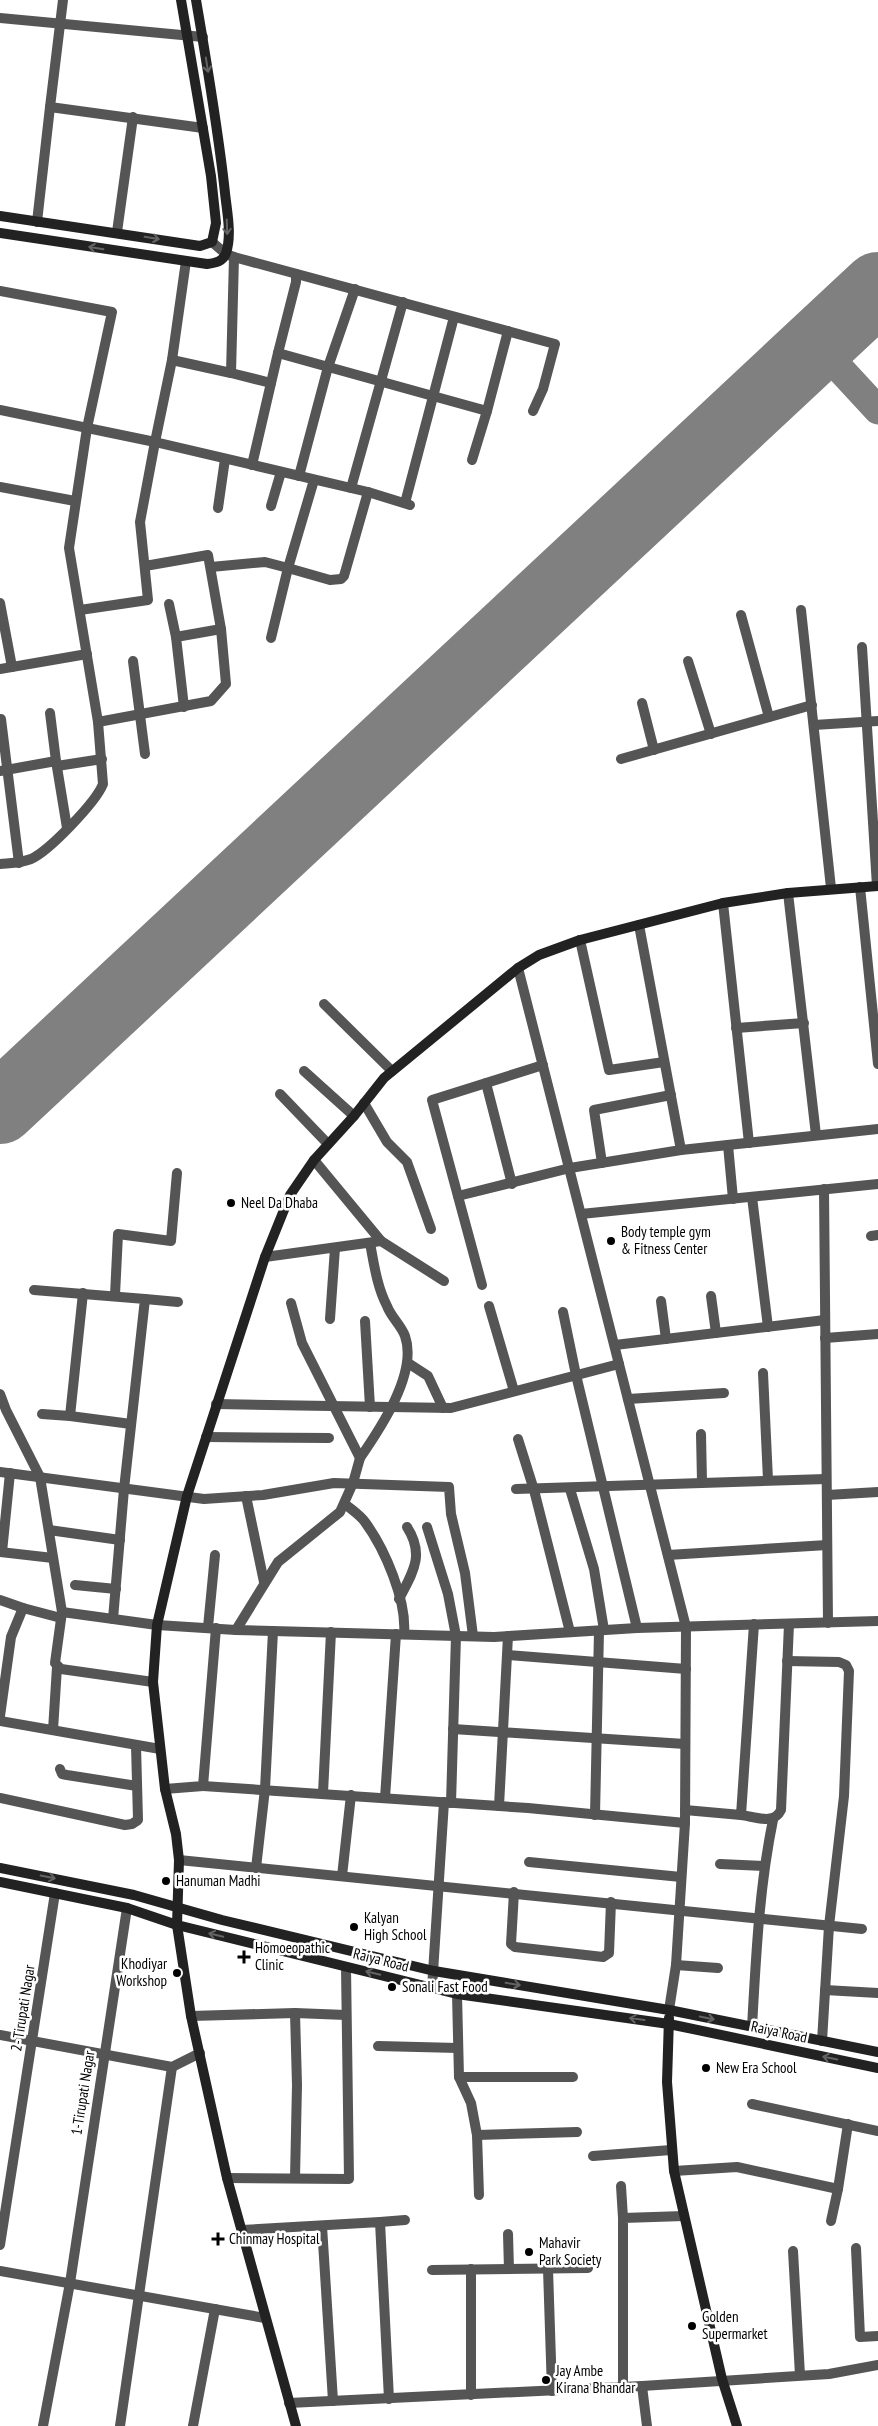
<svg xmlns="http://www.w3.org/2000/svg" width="878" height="2426" font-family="'PT Sans Narrow',sans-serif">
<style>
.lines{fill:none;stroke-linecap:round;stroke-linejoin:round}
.taxiway{stroke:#808080;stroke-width:29}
.runway{stroke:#808080;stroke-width:72}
.street{stroke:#555;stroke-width:10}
.secondary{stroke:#222;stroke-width:10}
.oneway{stroke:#646464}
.poi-dot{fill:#000;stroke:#fff;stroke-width:2}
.labels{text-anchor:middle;stroke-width:5;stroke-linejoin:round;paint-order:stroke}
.poi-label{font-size:15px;fill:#000;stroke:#fff;text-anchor:start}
.street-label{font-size:15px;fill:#000;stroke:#fff}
</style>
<rect width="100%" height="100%" fill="#fff"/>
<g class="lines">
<!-- taxiway -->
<g class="taxiway">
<path d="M 835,328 L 858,318 L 878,315"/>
<path d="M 817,344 L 878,410"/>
</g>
<!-- runway -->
<path class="runway" d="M 0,1108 L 878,288"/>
<!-- street -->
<g class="street">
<path d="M 63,0 L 50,107 L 203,128"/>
<path d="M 0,18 L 203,37"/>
<path d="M 37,222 L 50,107"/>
<path d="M 117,232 L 133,117"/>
<path d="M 212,242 L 226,254 L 234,257 L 231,373 L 271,383 L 278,353 L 487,411 L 508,331"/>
<path d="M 234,257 L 555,344 L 543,389 L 533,411"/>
<path d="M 186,261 L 172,360 L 155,442 L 368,492 L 344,576 L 341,579 L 330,580 L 288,568 L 271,638"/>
<path d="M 0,291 L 112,312 L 87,428 L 69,548 L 98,722 L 103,784 C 96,802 49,851 31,859 C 21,863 10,863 0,864"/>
<path d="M 278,353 L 296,282 L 296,274"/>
<path d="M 172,360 L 231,373"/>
<path d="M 0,410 L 155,442 L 140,522 L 148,600 L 80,610"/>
<path d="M 472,460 L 487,411"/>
<path d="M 252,465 L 271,383"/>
<path d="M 299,476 L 328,367 L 355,289"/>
<path d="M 0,487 L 75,501"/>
<path d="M 351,488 L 403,302"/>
<path d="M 368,492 L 410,505"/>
<path d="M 405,503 L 454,317"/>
<path d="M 271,506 L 281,472"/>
<path d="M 218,508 L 225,459"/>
<path d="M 211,567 L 265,562 L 288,568 L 314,480"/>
<path d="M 0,603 L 12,667"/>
<path d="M 169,604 L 176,637"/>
<path d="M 801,610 L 831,888"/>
<path d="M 741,615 L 769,717"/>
<path d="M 862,647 L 877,886"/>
<path d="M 133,661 L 145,754"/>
<path d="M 688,661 L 711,734"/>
<path d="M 0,669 L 87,654"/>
<path d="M 642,703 L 654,750"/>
<path d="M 184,707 L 176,637 L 221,629"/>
<path d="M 50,713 L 56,761"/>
<path d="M 1,719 L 19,863"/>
<path d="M 98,722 L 211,701 L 226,684 L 221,629 L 208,555 L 145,566"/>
<path d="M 814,725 L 878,721"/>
<path d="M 621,759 L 812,705"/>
<path d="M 57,766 L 102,759"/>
<path d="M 0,771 L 56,761 L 67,828"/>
<path d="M 860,887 L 878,1064"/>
<path d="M 788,893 L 816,1135"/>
<path d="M 723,903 L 749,1143"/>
<path d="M 580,940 L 609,1070 L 664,1062"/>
<path d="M 518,968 L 686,1627 L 685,1823 L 676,1965 L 669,2010"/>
<path d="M 324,1004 L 392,1071"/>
<path d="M 736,1028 L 804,1023"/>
<path d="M 304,1071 L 354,1116"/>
<path d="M 486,1083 L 512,1184"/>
<path d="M 280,1094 L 328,1144"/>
<path d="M 364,1103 L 387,1142 L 407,1162 L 431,1229"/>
<path d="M 728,1145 L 733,1199"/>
<path d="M 681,1150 L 878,1129"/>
<path d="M 314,1160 L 381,1241"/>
<path d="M 602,1163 L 594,1110 L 671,1095"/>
<path d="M 824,1189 L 828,1623"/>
<path d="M 458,1196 L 570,1168 L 681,1150 L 639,925"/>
<path d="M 752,1197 L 768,1327"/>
<path d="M 581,1214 L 878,1184"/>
<path d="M 871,1236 L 878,1235"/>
<path d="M 265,1257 L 381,1241 L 444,1281"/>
<path d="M 482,1285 L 432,1100 L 543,1065"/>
<path d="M 34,1290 L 145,1299 L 124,1489 L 113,1619"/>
<path d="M 83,1293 L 70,1416 L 131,1424"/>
<path d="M 115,1295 L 118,1234 L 171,1241 L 177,1173"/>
<path d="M 711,1296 L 716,1333"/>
<path d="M 145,1299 L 178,1302"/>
<path d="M 661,1301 L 666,1339"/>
<path d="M 291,1303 L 302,1343 L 360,1458 C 380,1429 418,1373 405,1336 C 401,1325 391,1317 387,1306 C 377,1287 374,1264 370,1243"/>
<path d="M 489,1306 L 514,1391"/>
<path d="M 563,1312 L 576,1375 L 637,1628"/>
<path d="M 330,1319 L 335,1248"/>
<path d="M 365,1321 L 370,1407"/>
<path d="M 825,1338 L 878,1334"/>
<path d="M 615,1345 L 825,1320"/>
<path d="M 408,1363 L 428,1376 L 443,1408"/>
<path d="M 763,1373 L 768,1480"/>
<path d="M 0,1394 L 6,1410 L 40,1477 L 62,1612 L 157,1625 L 236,1630 L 494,1637 L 637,1628 L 878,1621"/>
<path d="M 628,1399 L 724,1393"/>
<path d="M 216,1404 L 451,1408 L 619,1364"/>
<path d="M 42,1414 L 70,1416"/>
<path d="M 701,1434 L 702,1482"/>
<path d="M 206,1437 L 329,1438"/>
<path d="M 518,1439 L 534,1490 L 570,1632"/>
<path d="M 0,1472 L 204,1499 L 263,1495 L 334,1483 L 449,1487 L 451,1514 L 465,1573 L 473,1636"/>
<path d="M 516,1489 L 826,1479"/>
<path d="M 570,1489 L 594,1569 L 604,1630"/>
<path d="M 827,1495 L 878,1492"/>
<path d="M 246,1496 L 264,1582"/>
<path d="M 345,1504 C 352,1510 360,1515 365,1522 C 385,1549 407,1601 404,1634"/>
<path d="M 427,1527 L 448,1594 L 456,1636 L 451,1803"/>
<path d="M 49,1530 L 120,1540"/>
<path d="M 0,1552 L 53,1558"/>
<path d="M 2,1552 L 10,1473"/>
<path d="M 668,1555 L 827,1545"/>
<path d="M 75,1585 L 116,1589"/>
<path d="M 399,1599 C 413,1572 425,1555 407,1527"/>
<path d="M 0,1600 L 23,1608"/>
<path d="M 62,1612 L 55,1663 L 61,1669 L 153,1682"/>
<path d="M 208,1627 L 215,1555"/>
<path d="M 236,1630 L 278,1562 L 340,1512 L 353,1483 L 360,1458"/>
<path d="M 507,1655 L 686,1669"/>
<path d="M 787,1661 L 839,1662 L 846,1665 L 849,1671 L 844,1796 L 829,1926 L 822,2041"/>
<path d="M 0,1716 L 11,1637 L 23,1608 L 61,1618"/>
<path d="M 0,1721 L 160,1749"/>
<path d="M 453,1729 L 685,1744"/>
<path d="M 53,1730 L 57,1667"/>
<path d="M 60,1769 L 62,1774 L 67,1775 L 137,1786"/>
<path d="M 203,1786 L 528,1808 L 685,1823"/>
<path d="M 165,1789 L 203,1786 L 216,1628"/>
<path d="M 323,1793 L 331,1632"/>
<path d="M 0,1798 L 125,1825 L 132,1824 L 138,1820 L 136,1745"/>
<path d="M 385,1798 L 396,1634"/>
<path d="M 499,1806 L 508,1636"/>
<path d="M 685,1810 L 741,1815 L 754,1624"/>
<path d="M 595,1815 L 599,1631"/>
<path d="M 741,1815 C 756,1817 774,1825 781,1810 L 789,1624"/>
<path d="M 179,1860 L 862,1929"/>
<path d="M 529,1862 L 681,1877"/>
<path d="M 720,1864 L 764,1866"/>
<path d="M 256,1868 L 265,1789 L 273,1631"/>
<path d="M 342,1876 L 351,1795"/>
<path d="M 514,1892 L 511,1944 L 515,1947 L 603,1957 L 609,1953 L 611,1902"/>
<path d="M 676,1965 L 718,1968"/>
<path d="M 432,1988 L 444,1802"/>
<path d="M 825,1990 L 878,1993"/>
<path d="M 457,1994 L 459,2077 L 471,2103 L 477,2135 L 577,2132"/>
<path d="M 191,2016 L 295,2013"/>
<path d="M 752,2027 C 756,1957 759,1888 773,1820"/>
<path d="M 0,2035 L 172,2067 L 200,2053"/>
<path d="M 378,2046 L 458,2048"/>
<path d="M 459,2077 L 573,2077"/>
<path d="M 752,2104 L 878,2131"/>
<path d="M 477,2135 L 479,2195"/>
<path d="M 593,2156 L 671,2150"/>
<path d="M 674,2171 L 737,2167 L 838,2189 L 848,2124"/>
<path d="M 227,2178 L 349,2179 L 346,1967"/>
<path d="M 295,2178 L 297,2085 L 295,2013 L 346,2015"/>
<path d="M 621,2186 L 623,2218"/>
<path d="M 831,2221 L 838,2189"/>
<path d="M 380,2222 L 405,2220"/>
<path d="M 322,2226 L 333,2401"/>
<path d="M 242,2230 L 380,2222 L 389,2399"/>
<path d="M 508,2234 L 509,2269"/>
<path d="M 0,2245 L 55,1893"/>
<path d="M 856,2248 L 860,2337 L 878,2336"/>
<path d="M 793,2251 L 800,2375"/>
<path d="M 471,2269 L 471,2395"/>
<path d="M 548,2269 L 552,2391"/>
<path d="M 432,2270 L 588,2268"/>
<path d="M 0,2271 L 265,2318"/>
<path d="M 623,2386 L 623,2218 L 684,2216"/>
<path d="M 642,2386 L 647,2426"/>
<path d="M 289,2403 L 642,2386 L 829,2374 L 878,2365"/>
<path d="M 43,2426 L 70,2283 L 127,1908"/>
<path d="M 120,2426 L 172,2067"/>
<path d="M 193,2426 L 215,2309"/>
</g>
<!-- secondary -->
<g class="secondary">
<path d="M 0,216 L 200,246 L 212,242 L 216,223 L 211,176 L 181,0"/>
<path d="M 0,233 L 207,264 C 215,263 223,262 226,253 C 232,235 227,212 225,193 C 218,128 207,64 196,0"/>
<path d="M 0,1868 L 134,1895 L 222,1920 L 434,1971 L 669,2010 L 878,2052"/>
<path d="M 0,1882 L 127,1908 L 177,1925 L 457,1994 L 669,2024 L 878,2068"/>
<path d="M 669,2018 L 667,2082 L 674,2171 L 722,2379 L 737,2426"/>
<path d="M 296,2426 L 227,2178 L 191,2016 L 177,1925 L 179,1860 L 176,1834 L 165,1789 L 153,1682 L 157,1625 L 187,1496 L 265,1257 L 290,1195 L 314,1160 L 354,1116 L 384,1078 L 518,968 L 539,955 L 580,940 L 723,903 L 788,893 L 878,886"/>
</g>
</g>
<!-- one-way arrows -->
<defs><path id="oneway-shaft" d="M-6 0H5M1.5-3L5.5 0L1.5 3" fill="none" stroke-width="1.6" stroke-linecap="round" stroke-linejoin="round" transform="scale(1.25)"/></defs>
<g class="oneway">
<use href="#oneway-shaft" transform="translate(207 65) rotate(81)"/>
<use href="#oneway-shaft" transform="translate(227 227) rotate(88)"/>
<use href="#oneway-shaft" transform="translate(152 238) rotate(9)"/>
<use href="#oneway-shaft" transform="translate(96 248) rotate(-171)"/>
<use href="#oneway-shaft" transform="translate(48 1877) rotate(11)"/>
<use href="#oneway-shaft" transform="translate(216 1935) rotate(-166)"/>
<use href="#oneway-shaft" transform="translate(373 1973) rotate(-166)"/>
<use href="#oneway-shaft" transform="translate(513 1984) rotate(9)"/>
<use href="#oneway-shaft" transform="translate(707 2018) rotate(12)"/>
<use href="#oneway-shaft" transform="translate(637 2019) rotate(-172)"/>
<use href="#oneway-shaft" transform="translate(830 2058) rotate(-169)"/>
</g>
<!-- markers -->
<g class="poi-dot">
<circle cx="231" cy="1203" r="5"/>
<circle cx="611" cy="1241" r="5"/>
<circle cx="166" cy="1881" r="5"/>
<circle cx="354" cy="1927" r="5"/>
<path d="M241.5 1949.5h5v5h5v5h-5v5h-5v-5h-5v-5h5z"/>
<circle cx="177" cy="1973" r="5"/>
<circle cx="392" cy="1987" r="5"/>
<circle cx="706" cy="2068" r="5"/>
<path d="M215.5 2231.5h5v5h5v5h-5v5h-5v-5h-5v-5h5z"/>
<circle cx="529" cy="2252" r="5"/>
<circle cx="692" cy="2326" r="5"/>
<circle cx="546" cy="2380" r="5"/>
</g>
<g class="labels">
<!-- poi labels -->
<g class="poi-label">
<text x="241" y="1208">Neel Da Dhaba</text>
<text x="621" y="1237">Body temple gym<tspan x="621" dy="17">&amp; Fitness Center</tspan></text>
<text x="176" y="1886">Hanuman Madhi</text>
<text x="364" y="1923">Kalyan<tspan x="364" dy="17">High School</tspan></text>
<text x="255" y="1953">Homoeopathic<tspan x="255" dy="17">Clinic</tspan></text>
<text x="167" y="1969" text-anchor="end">Khodiyar<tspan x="167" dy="17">Workshop</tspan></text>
<text x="402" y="1992">Sonali Fast Food</text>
<text x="716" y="2073">New Era School</text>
<text x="229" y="2244">Chinmay Hospital</text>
<text x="539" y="2248">Mahavir<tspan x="539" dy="17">Park Society</tspan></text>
<text x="702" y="2322">Golden<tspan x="702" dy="17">Supermarket</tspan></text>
<text x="556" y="2376">Jay Ambe<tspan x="556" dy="17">Kirana Bhandar</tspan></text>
</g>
<!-- street labels -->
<g class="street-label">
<text transform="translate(381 1960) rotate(14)" y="5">Raiya Road</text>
<text transform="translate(23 2008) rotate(-81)" y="5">2- Tirupati Nagar</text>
<text transform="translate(779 2032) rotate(12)" y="5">Raiya Road</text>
<text transform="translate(83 2093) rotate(-81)" y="5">1-Tirupati Nagar</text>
</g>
</g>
</svg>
